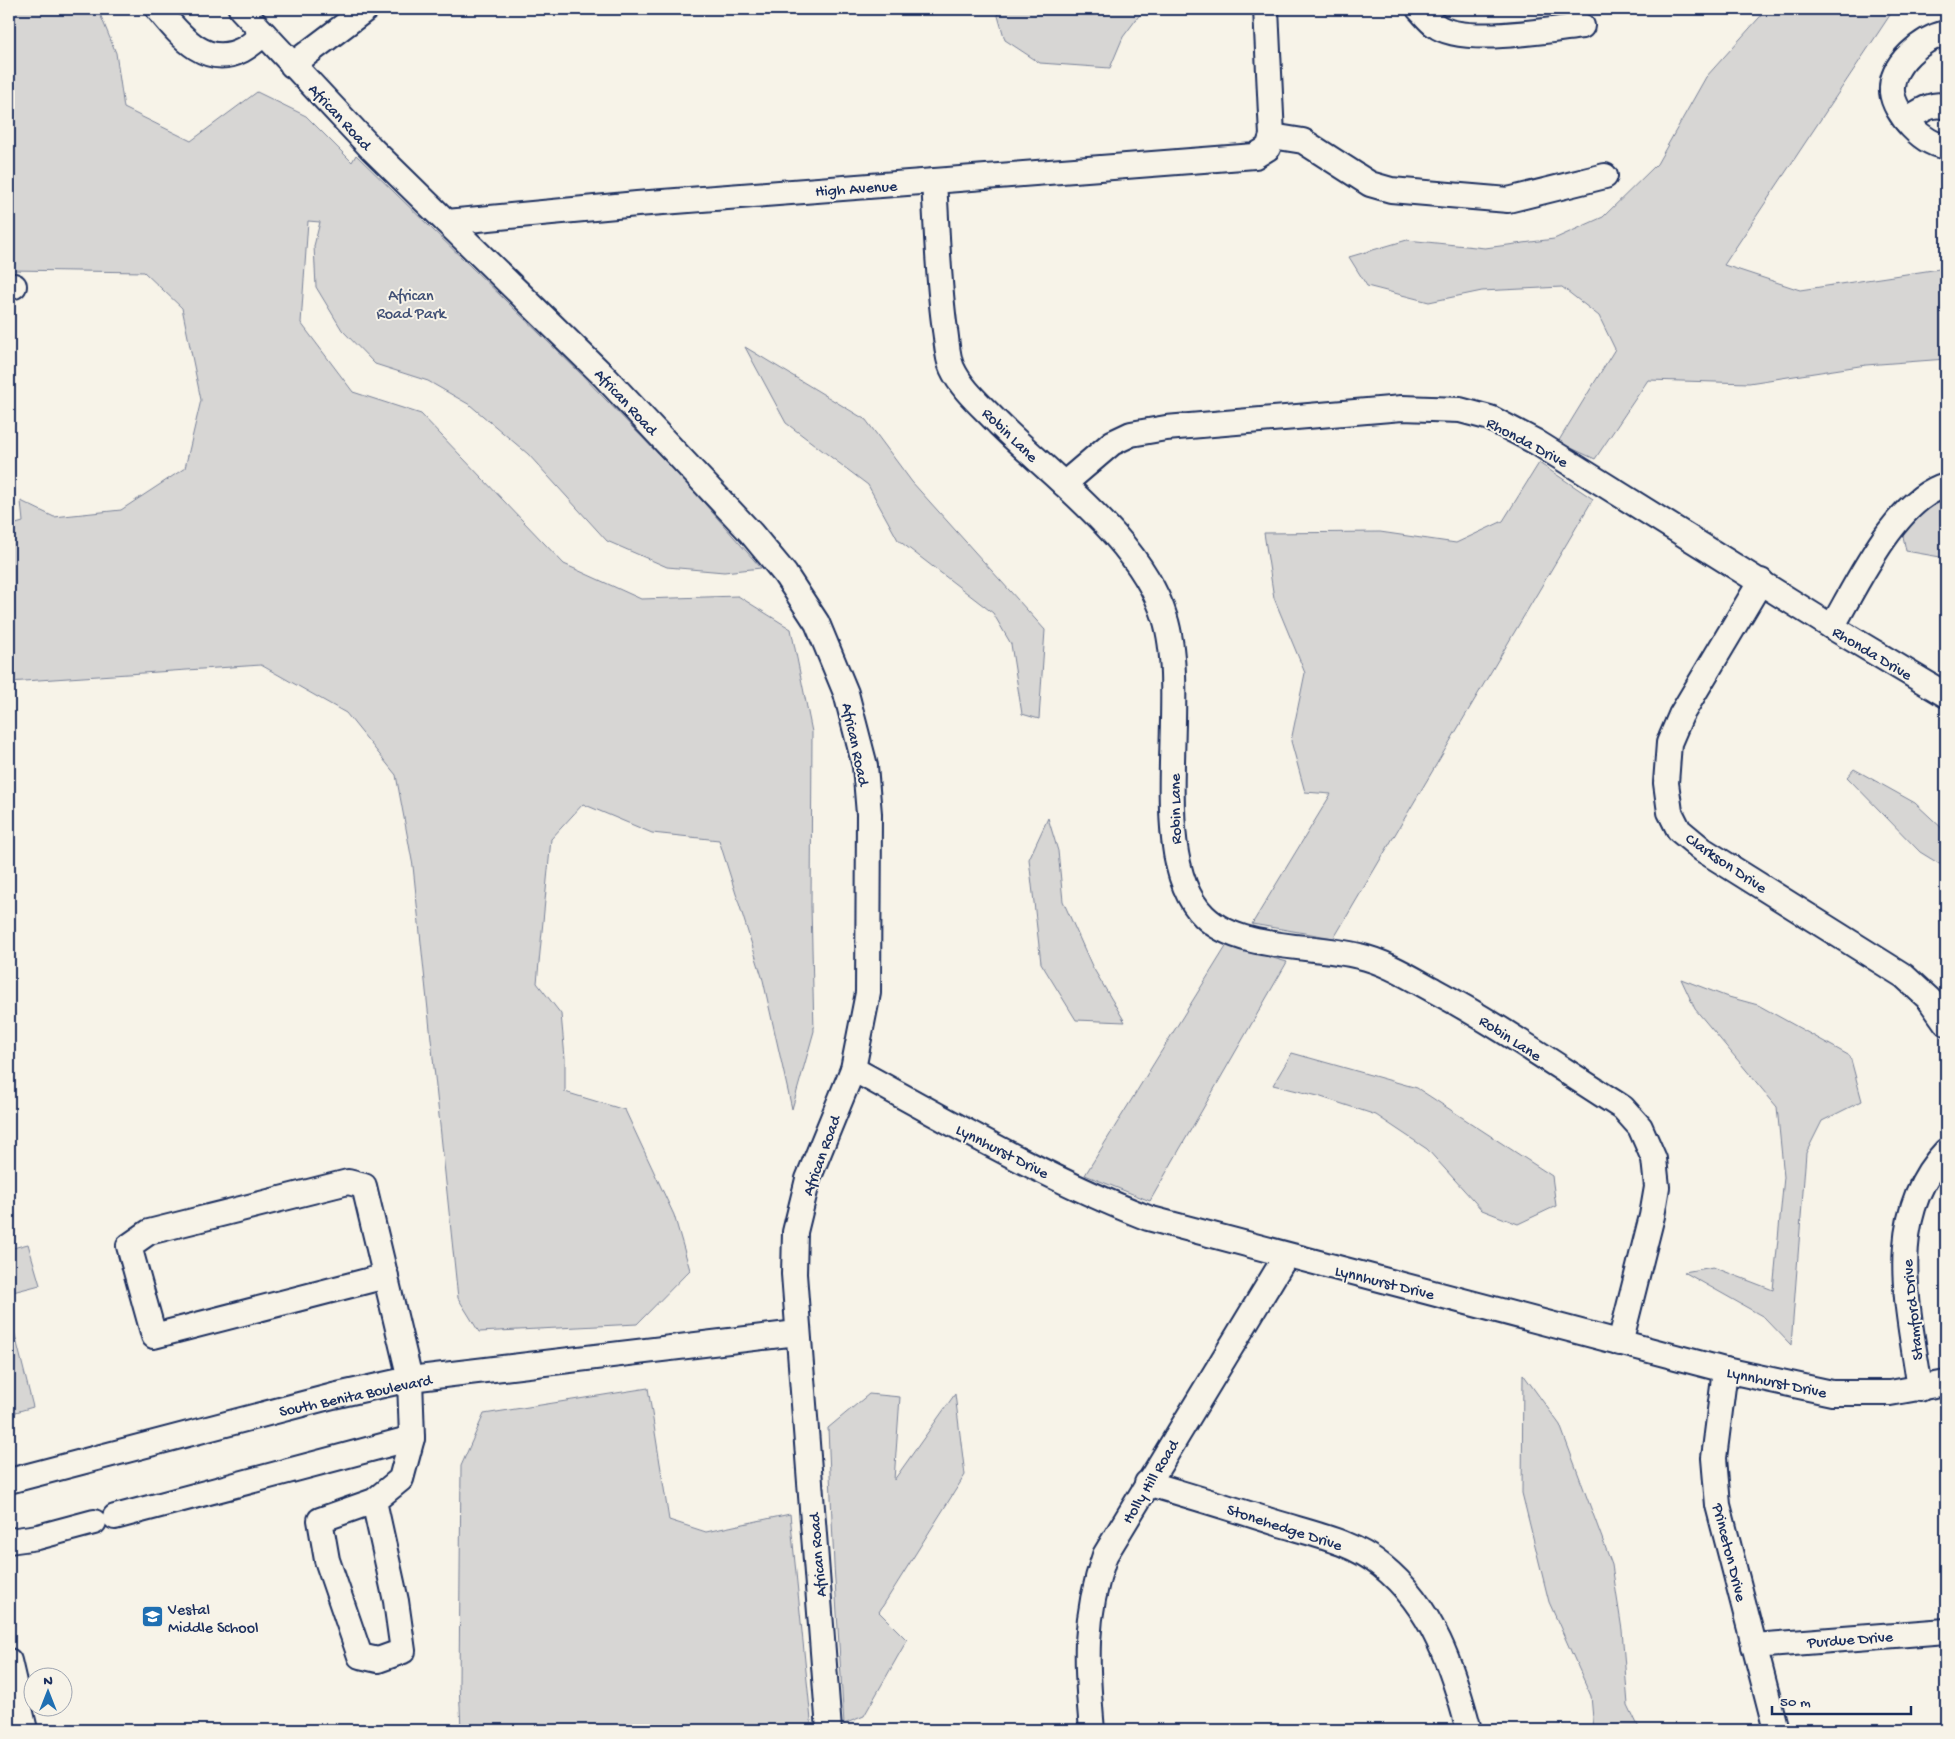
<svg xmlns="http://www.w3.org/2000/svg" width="1955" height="1739" font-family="'Gochi Hand',sans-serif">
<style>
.green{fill:#d7d6d4;stroke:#798299}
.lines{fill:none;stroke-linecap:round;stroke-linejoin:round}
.minor-casing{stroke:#1b2f5e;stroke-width:28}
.minor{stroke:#f7f3e8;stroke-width:24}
.labels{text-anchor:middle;stroke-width:4;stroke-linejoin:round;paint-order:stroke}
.street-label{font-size:16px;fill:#1b2f5e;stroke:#f7f3e8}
.park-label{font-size:16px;fill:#415076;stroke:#f7f3e8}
.poi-label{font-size:16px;fill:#1b2f5e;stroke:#f7f3e8;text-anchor:start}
</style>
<rect width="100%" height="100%" fill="#f7f3e8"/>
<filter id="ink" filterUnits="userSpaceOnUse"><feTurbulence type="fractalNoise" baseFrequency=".02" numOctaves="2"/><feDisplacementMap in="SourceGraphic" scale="10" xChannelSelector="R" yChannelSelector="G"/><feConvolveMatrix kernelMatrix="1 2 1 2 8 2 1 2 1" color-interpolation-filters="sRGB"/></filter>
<g filter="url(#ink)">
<!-- green -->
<g class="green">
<path d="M 9,9 L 98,9 L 116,53 L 124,108 L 191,141 L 257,92 L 306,116 L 352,162 L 356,155 L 579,372 L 691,488 L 761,568 L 724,572 L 667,567 L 607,541 L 528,454 L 470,405 L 428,381 L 375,364 L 342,330 L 316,287 L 314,246 L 320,222 L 308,221 L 301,323 L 353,392 L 421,414 L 564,564 L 641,599 L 738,596 L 791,629 L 812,732 L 811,906 L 814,1031 L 792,1109 L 763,980 L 719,840 L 652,833 L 583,804 L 551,839 L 537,983 L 561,1014 L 565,1058 L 565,1092 L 625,1110 L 674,1215 L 690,1270 L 637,1324 L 479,1332 L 458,1298 L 413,866 L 396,775 L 346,713 L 261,665 L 9,682 L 9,526 L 23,522 L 21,501 L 54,517 L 121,510 L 185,468 L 201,400 L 182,308 L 144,272 L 9,270 Z"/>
<path d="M 996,9 L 1144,9 L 1123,37 L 1110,68 L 1040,63 L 1005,40 Z"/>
<path d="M 1767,9 L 1894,9 L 1724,265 L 1800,290 L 1946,268 L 1946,359 L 1866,365 L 1749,383 L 1648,380 L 1595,459 L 1558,442 L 1615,349 L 1599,316 L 1562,287 L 1482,291 L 1429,302 L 1367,286 L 1349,257 L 1407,240 L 1485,248 L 1554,239 L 1603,217 L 1657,164 L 1706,77 Z"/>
<path d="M 745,347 L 866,420 L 912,482 L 1045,630 L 1039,719 L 1022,714 L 1011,644 L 993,613 L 898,540 L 868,485 L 786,423 Z"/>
<path d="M 1539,463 L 1593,499 L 1334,938 L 1252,924 L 1331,794 L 1305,792 L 1291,741 L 1305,673 L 1274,598 L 1264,533 L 1380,532 L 1456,543 L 1503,521 Z"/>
<path d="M 1946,500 L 1946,558 L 1906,551 L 1901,526 L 1929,507 Z"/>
<path d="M 1854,769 L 1915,803 L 1946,832 L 1946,868 L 1920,852 L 1847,777 Z"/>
<path d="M 1048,818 L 1058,851 L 1063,901 L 1092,966 L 1125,1022 L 1076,1020 L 1041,963 L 1029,859 Z"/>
<path d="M 1227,945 L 1287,962 L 1150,1201 L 1085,1175 Z"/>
<path d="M 1681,979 L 1725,996 L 1758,1005 L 1850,1056 L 1862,1101 L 1822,1121 L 1806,1153 L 1791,1345 L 1764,1317 L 1684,1272 L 1713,1267 L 1773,1290 L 1784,1177 L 1777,1107 L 1695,1009 Z"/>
<path d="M 1292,1053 L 1417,1088 L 1552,1176 L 1556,1206 L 1518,1224 L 1482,1210 L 1427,1149 L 1376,1115 L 1318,1096 L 1273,1085 Z"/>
<path d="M 28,1244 L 40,1285 L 9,1293 L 9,1249 Z"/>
<path d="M 9,1320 L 12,1323 L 33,1407 L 9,1414 Z"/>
<path d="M 1523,1374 L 1560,1425 L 1612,1565 L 1622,1630 L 1628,1705 L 1640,1730 L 1594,1730 L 1591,1696 L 1549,1602 L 1522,1493 Z"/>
<path d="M 648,1388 L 669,1520 L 706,1532 L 790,1514 L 812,1730 L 461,1730 L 459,1683 L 461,1466 L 484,1414 Z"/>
<path d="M 869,1394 L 900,1397 L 894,1480 L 955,1394 L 965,1475 L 879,1612 L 907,1640 L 864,1716 L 844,1724 L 834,1565 L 828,1428 Z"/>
</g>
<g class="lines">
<defs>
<g id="minor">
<path d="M 158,9 C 179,34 205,69 242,50 C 250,46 257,39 264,34"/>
<path d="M 241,9 L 372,149 L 604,376 L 751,533 L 785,574 L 817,623 L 846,693 L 865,766 L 869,814 L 868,993 L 853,1069 L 808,1179 L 795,1232 L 794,1274 L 829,1730"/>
<path d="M 1419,9 C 1424,14 1429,21 1435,25 C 1462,46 1549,30 1582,26"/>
<path d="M 1946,33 C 1923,38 1890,64 1892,92 C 1894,113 1924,146 1946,146"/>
<path d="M 292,65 L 366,9"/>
<path d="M 1906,120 C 1918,113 1932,101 1946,107"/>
<path d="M 1272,136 L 1303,141 L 1370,184 L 1391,190 L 1508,200 L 1605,176"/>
<path d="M 934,181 C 937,231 938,281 945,330 C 947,342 947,357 952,368 C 962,390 982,406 998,423 C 1054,479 1141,540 1165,618 C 1190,698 1145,858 1204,916 C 1239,951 1312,944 1359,956 C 1386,962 1411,978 1435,991 C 1500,1026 1561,1069 1623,1108 L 1640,1127 L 1654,1159 L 1657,1187 L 1652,1216 L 1620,1343"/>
<path d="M 447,222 L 637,204 L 1255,156 L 1268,148 L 1272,136 L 1266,9"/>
<path d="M 9,286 L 14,286"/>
<path d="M 1064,484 L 1112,443 L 1131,434 L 1166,428 L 1402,408 L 1460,410 L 1490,418 L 1536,442 L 1832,627 L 1946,695"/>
<path d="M 1761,581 L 1681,715 L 1669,743 L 1666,783 L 1670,812 L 1679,830 L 1703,850 L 1904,976 L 1929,999 L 1946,1023"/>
<path d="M 1832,627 C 1857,584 1896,499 1946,485"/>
<path d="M 853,1069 C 950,1122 1045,1178 1148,1218 L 1725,1370 L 1832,1393 L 1890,1393 L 1946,1383"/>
<path d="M 1725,1370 L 1714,1458 L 1718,1505 L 1776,1730"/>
<path d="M 1920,1389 C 1909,1309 1883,1217 1946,1151"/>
<path d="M 9,1481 L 333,1396 L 410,1379 L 797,1333"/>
<path d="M 1147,1483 C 1190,1496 1234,1509 1277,1523 C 1313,1534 1353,1542 1382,1566 C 1433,1607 1453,1669 1469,1730"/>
<path d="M 374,1501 L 396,1601 L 403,1651 L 378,1660 L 360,1656 L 327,1560 L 320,1520 L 374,1501 L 401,1479 L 412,1438 L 410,1379 L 364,1186 L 348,1182 L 149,1232 L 129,1246 L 154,1336 L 386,1276"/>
<path d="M 115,1517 L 412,1438"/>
<path d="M 9,1541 L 38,1537 L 94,1522"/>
<path d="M 1754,1646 L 1946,1631"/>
<path d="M 9,1661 L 25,1730"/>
<path d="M 1092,1730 C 1086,1665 1083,1618 1105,1555 L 1286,1256"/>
</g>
</defs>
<!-- minor casing -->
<use href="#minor" class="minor-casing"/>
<!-- minor -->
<use href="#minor" class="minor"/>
</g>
</g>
<!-- icons -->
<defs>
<symbol id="school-square" viewBox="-11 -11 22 22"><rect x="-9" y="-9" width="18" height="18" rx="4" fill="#1f6fb2" stroke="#f7f3e8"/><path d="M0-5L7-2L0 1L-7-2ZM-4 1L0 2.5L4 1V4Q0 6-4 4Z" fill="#fff"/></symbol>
</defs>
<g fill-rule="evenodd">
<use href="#school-square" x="140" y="1604" width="25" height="25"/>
</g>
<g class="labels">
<!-- street labels -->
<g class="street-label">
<text transform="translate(341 116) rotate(47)" y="6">African Road</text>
<text transform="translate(856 187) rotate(-4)" y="6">High Avenue</text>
<text transform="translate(627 401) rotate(47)" y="6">African Road</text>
<text transform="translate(1011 434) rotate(44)" y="6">Robin Lane</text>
<text transform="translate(1528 441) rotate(28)" y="6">Rhonda Drive</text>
<text transform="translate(1873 652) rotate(31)" y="6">Rhonda Drive</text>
<text transform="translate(857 744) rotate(78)" y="6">African Road</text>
<text transform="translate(1174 809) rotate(-91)" y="6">Robin Lane</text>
<text transform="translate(1727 862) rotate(34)" y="6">Clarkson Drive</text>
<text transform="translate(1511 1037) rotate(33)" y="6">Robin Lane</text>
<text transform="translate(1003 1150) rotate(27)" y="6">Lynnhurst Drive</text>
<text transform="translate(820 1155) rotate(-70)" y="6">African Road</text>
<text transform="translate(1385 1281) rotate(14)" y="6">Lynnhurst Drive</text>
<text transform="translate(1911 1310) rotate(-96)" y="6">Stamford Drive</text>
<text transform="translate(1777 1381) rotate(12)" y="6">Lynnhurst Drive</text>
<text transform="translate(355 1394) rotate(-12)" y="6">South Benita Boulevard</text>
<text transform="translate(1149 1481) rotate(-59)" y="6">Holly Hill Road</text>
<text transform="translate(1285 1526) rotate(18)" y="6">Stonehedge Drive</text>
<text transform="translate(1731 1552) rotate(76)" y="6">Princeton Drive</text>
<text transform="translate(816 1555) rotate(-95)" y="6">African Road</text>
<text transform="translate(1850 1638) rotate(-4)" y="6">Purdue Drive</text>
</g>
<!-- park labels -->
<g class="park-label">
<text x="411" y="300">African<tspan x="411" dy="18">Road Park</tspan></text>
</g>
<!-- poi labels -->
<g class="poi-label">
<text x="168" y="1614">Vestal<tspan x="168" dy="18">Middle School</tspan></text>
</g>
</g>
<!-- margin -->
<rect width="1955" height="1739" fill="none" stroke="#f7f3e8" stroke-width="30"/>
<rect x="15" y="15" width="1925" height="1709" fill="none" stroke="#1b2f5e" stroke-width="2" filter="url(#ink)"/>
<!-- north arrow -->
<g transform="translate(48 1692)"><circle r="24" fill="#f7f3e8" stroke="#9fa5b1"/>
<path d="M0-4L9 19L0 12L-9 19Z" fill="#1f6fb2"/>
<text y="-8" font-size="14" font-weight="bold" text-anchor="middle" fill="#1b2f5e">N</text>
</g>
<!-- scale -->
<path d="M1772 1706v8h139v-8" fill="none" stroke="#1b2f5e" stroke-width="2.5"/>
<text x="1780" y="1706" font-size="15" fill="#1b2f5e" stroke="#f7f3e8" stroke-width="4" paint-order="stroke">50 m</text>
</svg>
